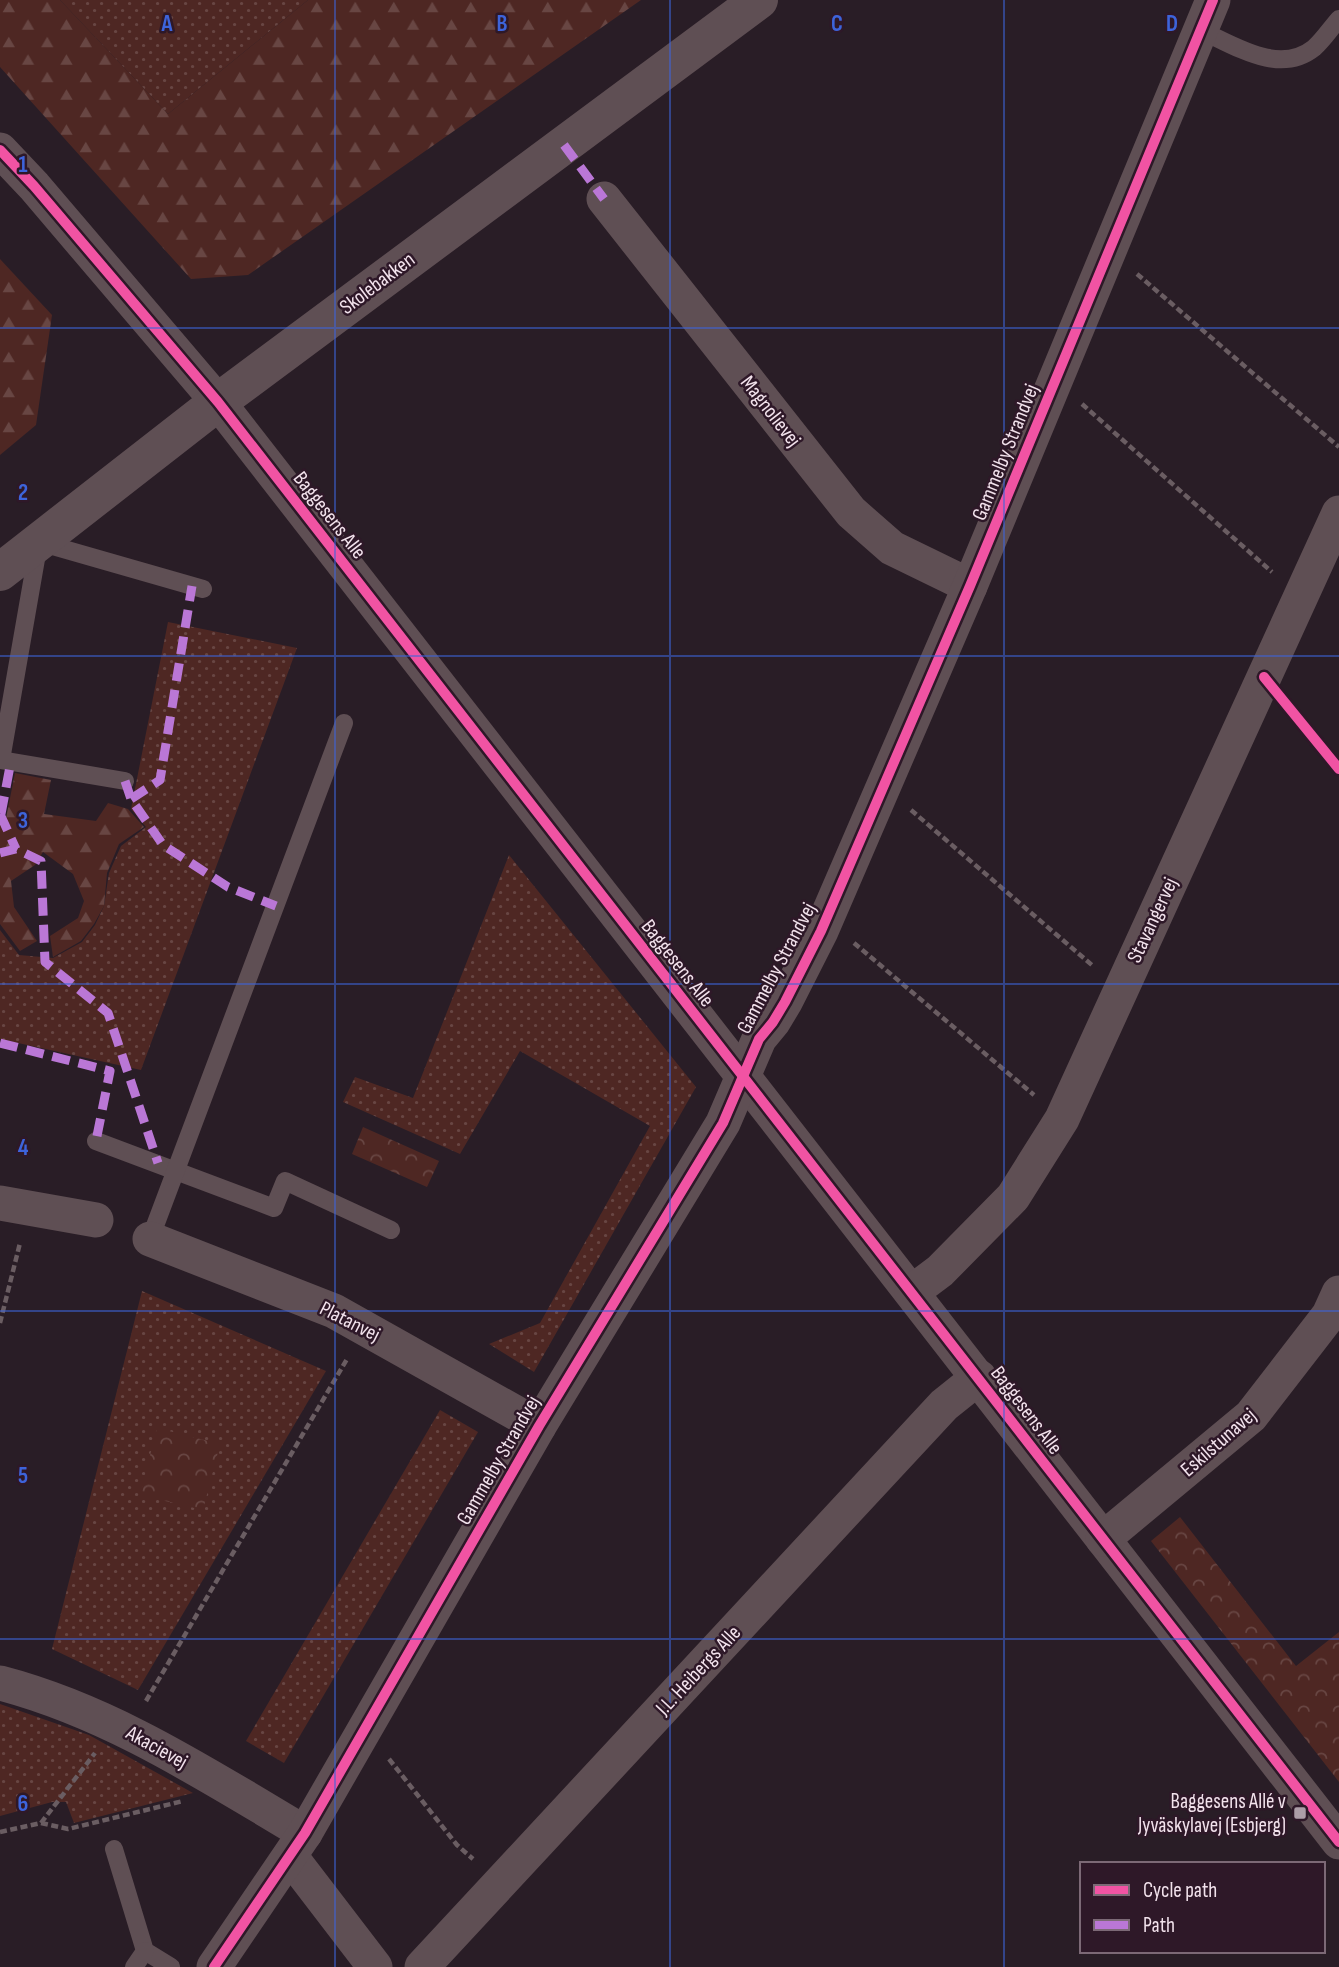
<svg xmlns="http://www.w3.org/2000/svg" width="1339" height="1967" font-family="'Sofia Sans Condensed',sans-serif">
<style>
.grass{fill:url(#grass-dots)}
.forest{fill:url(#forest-firs)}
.park{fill:url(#park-crowns)}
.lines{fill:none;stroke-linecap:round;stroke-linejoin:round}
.path{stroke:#6a5d62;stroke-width:4.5;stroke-dasharray:7 3.5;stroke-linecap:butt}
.service{stroke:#5f4f54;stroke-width:18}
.minor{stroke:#5f4f54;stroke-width:35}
.tertiary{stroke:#5f4f54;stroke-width:38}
.quiet{stroke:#ba77d6;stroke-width:9;stroke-dasharray:18 9;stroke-linecap:butt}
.cycleway-casing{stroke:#2e1828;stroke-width:15}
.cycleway{stroke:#f153a3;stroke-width:10}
.grid{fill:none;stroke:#3d64db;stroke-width:2;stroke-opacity:0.55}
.poi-dot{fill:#ac9da7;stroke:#2e1828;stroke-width:2.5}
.labels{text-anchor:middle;stroke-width:5;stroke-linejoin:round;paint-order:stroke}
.street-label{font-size:21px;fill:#f2e2ec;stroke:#2e1828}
.poi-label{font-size:21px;fill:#f2e2ec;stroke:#2e1828;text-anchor:end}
.grid-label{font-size:23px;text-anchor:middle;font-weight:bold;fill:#3d64db;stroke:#2e1828;stroke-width:5;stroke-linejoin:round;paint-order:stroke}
</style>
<defs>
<pattern id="grass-dots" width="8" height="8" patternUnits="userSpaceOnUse" patternTransform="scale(1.75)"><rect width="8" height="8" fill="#4e2723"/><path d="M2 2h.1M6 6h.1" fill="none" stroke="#684643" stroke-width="1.8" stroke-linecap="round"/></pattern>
<pattern id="forest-firs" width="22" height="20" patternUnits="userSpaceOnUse" patternTransform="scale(1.75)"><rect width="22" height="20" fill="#4e2723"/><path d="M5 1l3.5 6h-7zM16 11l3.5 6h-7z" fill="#684643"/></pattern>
<pattern id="park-crowns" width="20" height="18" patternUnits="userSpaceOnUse" patternTransform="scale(1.75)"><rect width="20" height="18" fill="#4e2723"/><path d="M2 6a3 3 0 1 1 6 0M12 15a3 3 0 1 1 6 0" fill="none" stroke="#684643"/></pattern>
</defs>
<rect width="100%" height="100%" fill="#291d26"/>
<!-- grass -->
<g class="grass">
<path d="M 60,0 L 308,0 L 168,114 Z"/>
<path d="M 168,622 L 297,648 L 141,1070 L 0,1039 L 0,930 L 19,955 L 53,958 L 82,942 L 95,925 L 104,906 L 109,873 L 121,846 L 146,827 L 131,809 Z"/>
<path d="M 509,855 L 696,1087 L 534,1372 L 489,1344 L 540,1323 L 650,1126 L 520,1051 L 460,1154 L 343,1102 L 355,1077 L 413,1098 Z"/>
<path d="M 142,1291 L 326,1371 L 138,1690 L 52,1649 Z"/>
<path d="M 440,1410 L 478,1432 L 284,1763 L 246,1741 Z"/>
<path d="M 0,1704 L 89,1735 L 193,1793 L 74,1823 L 66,1802 L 52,1802 L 0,1816 Z"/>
</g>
<!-- forest -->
<g class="forest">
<path d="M 0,0 L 60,0 L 168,114 L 308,0 L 641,0 L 248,275 L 191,279 L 0,67 Z"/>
<path d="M 0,259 L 52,315 L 36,425 L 0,455 Z"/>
<path d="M 15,773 L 51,780 L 44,814 L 96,821 L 108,803 L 128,809 L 144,827 L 119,844 L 107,873 L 104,906 L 94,924 L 81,941 L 53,957 L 50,936 L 78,918 L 84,901 L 73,874 L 43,852 L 35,865 L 11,881 L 14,907 L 37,941 L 20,951 L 0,924 L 0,818 L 6,818 Z"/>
</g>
<!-- park -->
<g class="park">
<path d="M 363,1127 L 439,1161 L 427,1187 L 352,1154 Z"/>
<path d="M 157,1428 L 220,1444 L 203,1510 L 140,1495 Z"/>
<path d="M 1180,1517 L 1296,1666 L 1339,1632 L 1339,1782 L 1151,1541 Z"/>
</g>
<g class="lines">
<!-- path -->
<g class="path">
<path d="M 1137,274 L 1339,447"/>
<path d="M 1082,404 L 1272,572"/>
<path d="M 911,810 L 1093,966"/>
<path d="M 854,943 L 1034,1095"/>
<path d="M 0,1323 L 20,1243"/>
<path d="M 146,1701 L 347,1359"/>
<path d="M 389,1759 L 457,1845 L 473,1859"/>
<path d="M 41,1823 L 95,1753"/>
<path d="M 0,1832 L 41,1823 L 68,1829 L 183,1801"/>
</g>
<!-- service -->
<g class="service">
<path d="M 1200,30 C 1234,45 1279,76 1314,48 C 1323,40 1331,28 1339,19"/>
<path d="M 125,781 L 1,760 L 39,542 L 203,589"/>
<path d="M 96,1141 L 274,1208 L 285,1181 L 391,1230"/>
<path d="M 150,1239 L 344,723"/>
<path d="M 114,1849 L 145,1951 L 171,1967"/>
<path d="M 134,1967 L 145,1951"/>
</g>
<!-- minor -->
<g class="minor">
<path d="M 0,150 L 34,186 L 218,402 L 1339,1842"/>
<path d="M 604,199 L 851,512 L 892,548 L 970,586"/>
<path d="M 0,1203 L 96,1220"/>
<path d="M 150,1239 L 334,1311 L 539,1426"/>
<path d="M 912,1292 L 940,1271 L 1013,1197 L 1062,1119 L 1339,513"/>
<path d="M 1103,1539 L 1251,1416 L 1329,1315 L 1339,1293"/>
<path d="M 0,1683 C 111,1712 207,1775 305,1833"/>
<path d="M 290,1856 L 375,1967"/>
<path d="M 214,1967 L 305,1833 L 539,1426 L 723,1123 L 759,1039 L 773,1022 L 785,1002 L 821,931 L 970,586 L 1213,0"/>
<path d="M 422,1967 L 944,1405 L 979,1377"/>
</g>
<!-- tertiary -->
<path class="tertiary" d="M 0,572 L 218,402 L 759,0"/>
<!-- quiet -->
<g class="quiet">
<path d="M 564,145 L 604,199"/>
<path d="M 125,781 L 131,799 L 163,845 L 228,887 L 276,906"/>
<path d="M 131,799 L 160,780 L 192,586"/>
<path d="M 0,814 L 16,849"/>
<path d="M 1,814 L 11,761"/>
<path d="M 0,853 L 16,849 L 41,861 L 45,962 L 108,1013 L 158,1163"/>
<path d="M 0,1043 L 110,1071 L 96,1141"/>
</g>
<defs>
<g id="cycleway">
<path d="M 0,150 L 34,186 L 218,402 L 1339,1842"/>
<path d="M 1264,677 L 1339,769"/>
<path d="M 214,1967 L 305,1833 L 539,1426 L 723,1123 L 759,1039 L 773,1022 L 785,1002 L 821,931 L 970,586 L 1213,0"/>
</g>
</defs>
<!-- cycleway casing -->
<use href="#cycleway" class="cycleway-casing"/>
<!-- cycleway -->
<use href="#cycleway" class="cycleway"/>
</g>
<!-- grid -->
<path class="grid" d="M 335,0 L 335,1967M 670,0 L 670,1967M 1004,0 L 1004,1967M 0,328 L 1339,328M 0,656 L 1339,656M 0,984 L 1339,984M 0,1311 L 1339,1311M 0,1639 L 1339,1639"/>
<!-- markers -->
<rect class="poi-dot" x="1293" y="1806" width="14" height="14" rx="3.5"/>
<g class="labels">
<!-- street labels -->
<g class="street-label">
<text transform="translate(377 283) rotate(-37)" y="7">Skolebakken</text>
<text transform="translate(771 411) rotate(52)" y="7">Magnolievej</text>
<text transform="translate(1005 452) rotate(-68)" y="7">Gammelby Strandvej</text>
<text transform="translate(330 515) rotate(52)" y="7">Baggesens Alle</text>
<text transform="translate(1152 920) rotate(-65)" y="7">Stavangervej</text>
<text transform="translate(678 963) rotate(52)" y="7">Baggesens Alle</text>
<text transform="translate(776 968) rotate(-62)" y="7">Gammelby Strandvej</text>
<text transform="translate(350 1321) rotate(27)" y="7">Platanvej</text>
<text transform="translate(1027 1410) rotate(53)" y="7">Baggesens Alle</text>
<text transform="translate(1218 1442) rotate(-41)" y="7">Eskilstunavej</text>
<text transform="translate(498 1460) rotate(-60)" y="7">Gammelby Strandvej</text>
<text transform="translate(698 1670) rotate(-47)" y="7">J.L. Heibergs Alle</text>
<text transform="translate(157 1747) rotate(29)" y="7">Akacievej</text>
</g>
<!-- poi labels -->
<g class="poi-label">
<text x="1286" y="1808">Baggesens Allé v<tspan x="1286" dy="24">Jyväskylavej (Esbjerg)</tspan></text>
</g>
</g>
<g class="grid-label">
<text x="167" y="31">A</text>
<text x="502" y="31">B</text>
<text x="837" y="31">C</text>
<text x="1172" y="31">D</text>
<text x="23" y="172">1</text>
<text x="23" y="500">2</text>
<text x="23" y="828">3</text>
<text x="23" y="1155">4</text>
<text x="23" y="1483">5</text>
<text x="23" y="1811">6</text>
</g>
<!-- legend -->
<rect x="1080" y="1862" width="245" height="91" fill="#2e1828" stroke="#7c6976" stroke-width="2"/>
<rect x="1094" y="1885" width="35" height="10" fill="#f153a3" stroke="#7c6976" stroke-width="2"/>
<text x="1143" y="1897" font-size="21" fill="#f2e2ec">Cycle path</text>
<rect x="1094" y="1920" width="35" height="10" fill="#ba77d6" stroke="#7c6976" stroke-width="2"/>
<text x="1143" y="1932" font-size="21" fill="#f2e2ec">Path</text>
</svg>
